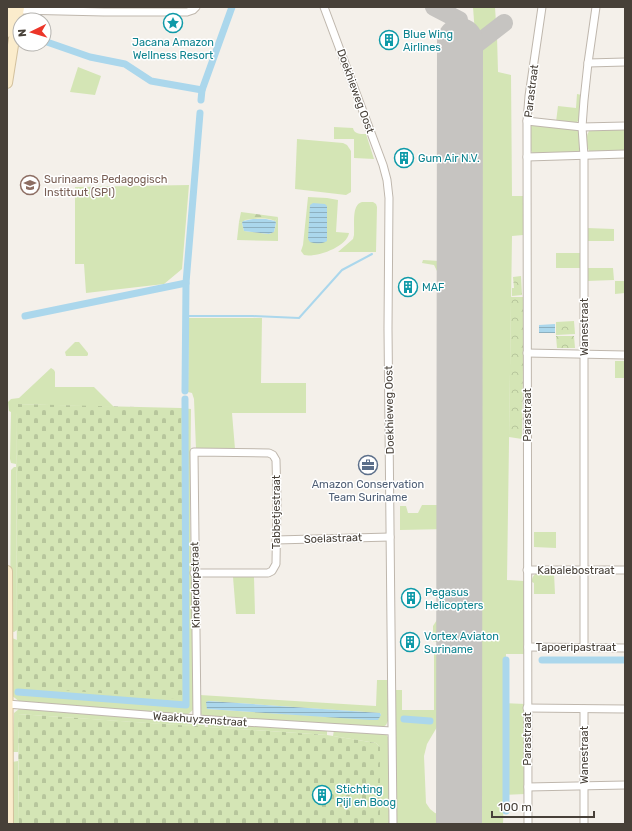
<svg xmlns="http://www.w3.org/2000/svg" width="632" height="831" font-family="Rubik,sans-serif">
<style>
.green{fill:#d4e5b5;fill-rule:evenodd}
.forest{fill:url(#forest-firs)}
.cemetery{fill:url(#cemetery-stones)}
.park{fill:url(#park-crowns)}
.water{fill:url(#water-rules)}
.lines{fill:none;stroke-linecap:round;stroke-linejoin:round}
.stream{stroke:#abd7ec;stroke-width:2}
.canal{stroke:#abd7ec;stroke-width:7}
.taxiway{stroke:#c6c4c1;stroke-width:18}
.runway{stroke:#c6c4c1;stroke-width:46}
.minor-casing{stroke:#bfb7ad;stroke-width:9}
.secondary-casing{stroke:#d3c19e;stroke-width:12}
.minor{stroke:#fff;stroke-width:7}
.secondary{stroke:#fbeccc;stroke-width:10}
.labels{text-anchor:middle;stroke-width:3;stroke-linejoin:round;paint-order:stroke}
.culture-label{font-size:11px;fill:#0d838f;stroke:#fff;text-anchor:start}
.street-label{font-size:11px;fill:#474038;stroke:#fff}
.education-label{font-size:11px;fill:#785e54;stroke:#fff;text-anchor:start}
.service-label{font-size:11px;fill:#4e5e75;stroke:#fff}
</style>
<defs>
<pattern id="forest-firs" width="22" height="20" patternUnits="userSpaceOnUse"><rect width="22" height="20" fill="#d4e5b5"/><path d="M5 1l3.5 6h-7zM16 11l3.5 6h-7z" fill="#b7c69c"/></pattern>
<pattern id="cemetery-stones" width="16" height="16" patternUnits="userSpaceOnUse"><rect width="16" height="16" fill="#d4e5b5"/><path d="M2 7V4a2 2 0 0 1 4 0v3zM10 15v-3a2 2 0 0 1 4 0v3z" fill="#b7c69c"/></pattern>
<pattern id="park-crowns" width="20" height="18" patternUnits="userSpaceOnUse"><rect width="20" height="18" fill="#d4e5b5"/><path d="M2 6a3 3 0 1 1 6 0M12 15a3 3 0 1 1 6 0" fill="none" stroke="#b7c69c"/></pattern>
<pattern id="water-rules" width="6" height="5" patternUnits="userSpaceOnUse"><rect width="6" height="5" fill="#abd7ec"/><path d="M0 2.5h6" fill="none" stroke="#8db0c0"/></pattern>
</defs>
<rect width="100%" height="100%" fill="#f4f0ea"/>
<!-- green -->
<g class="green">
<path d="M 473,7 L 495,7 L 496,23 L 475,34 Z"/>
<path d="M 497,36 L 498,72 L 511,75 L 512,196 L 524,196 L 523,235 L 512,236 L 507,580 L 524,581 L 525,654 L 506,654 L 505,703 L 525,704 L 525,794 L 504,795 L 503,824 L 477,824 L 478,170 L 480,43 Z"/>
<path d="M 78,67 L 101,76 L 95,95 L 70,92 Z"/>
<path d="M 577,94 L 582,95 L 580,119 L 576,123 L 556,122 L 558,106 L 576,108 Z"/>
<path d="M 530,125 L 580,130 L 581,150 L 578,153 L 534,154 C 527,149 530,133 530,125 Z"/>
<path d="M 334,127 L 353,128 C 354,134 360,134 366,134 L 374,159 L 354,158 L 354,139 L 334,139 Z"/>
<path d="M 591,129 L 625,129 L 625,153 L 590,152 C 585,146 585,134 591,129 Z"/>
<path d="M 297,139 L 343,143 L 347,145 L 351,151 L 351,192 L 346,195 L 295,189 Z"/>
<path d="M 189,185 L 182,269 L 164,284 L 86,293 L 84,264 L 75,264 L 75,187 Z"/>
<path d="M 308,197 L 327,198 L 338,200 L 336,232 L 349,233 C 347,247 316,258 304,255 L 301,251 L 303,245 Z"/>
<path d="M 362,202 L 373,202 L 376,204 L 377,207 L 376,252 L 338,252 L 353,239 L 354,235 C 355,225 351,205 362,202 Z"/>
<path d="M 278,217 L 278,241 L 237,240 L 239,222 L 242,223 L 244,231 L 269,234 L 274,232 L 276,224 L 275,221 Z"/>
<path d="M 587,228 L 614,229 L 614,241 L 587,241 Z"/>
<rect x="556" y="253" width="24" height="15"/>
<path d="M 423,260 L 440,261 L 448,268 L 447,280 L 437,279 L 437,271 L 434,265 L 422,263 Z"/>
<path d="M 587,268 L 613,268 L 614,280 L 587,281 Z"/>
<path d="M 615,281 L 625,281 L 625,293 L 615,294 Z"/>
<path d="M 437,287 L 448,288 L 448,311 L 437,310 Z"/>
<path d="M 189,318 L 262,318 L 261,383 L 306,383 L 306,413 L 232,413 L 235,449 L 196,449 L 194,399 L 192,393 L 188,392 Z"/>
<path d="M 75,342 L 79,342 L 88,353 L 88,355 L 87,356 L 66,356 L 65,352 Z"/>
<rect x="615" y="361" width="10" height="17"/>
<path d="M 51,368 L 54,370 L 55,372 L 55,387 L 94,387 L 114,407 L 16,404 L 16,464 L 11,463 L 10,459 L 11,412 L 9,411 L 8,402 L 11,399 L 19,398 Z"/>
<path d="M 181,408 L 191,409 L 190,516 L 194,709 L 187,715 L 20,702 L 11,695 L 10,639 L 12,638 L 17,640 L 17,687 Z"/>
<path d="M 14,467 L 16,467 L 17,630 L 14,632 L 10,631 L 11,470 Z"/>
<path d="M 422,505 L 447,505 L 447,529 L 400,530 L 400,506 L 406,506 L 408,513 L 418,513 Z"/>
<path d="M 534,532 L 556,532 L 556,548 L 534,547 Z"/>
<path d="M 538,573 L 554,573 L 555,594 L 534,594 L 534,583 L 532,582 C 532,577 533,575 538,573 Z"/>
<path d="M 233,577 L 254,577 L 255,614 L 236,614 Z"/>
<path d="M 449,610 L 448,642 L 433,642 L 433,626 L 442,612 Z"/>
<path d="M 434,653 L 449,653 L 447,710 L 427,744 L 424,756 L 426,803 L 430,809 L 435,813 L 449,817 L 450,824 L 396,824 L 394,690 L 402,690 L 402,710 L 434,710 Z"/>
<path d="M 377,680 L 388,680 L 389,719 L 386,725 L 383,727 L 206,716 L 200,714 L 199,712 L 200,695 L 376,706 ZM 208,701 L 380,713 L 381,715 L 348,718 L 207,709 Z"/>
<path d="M 19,709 L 204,721 L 205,727 L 18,714 L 18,752 L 13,752 L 14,713 Z"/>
<path d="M 207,723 L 327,729 L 327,735 L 208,727 Z"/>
<path d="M 334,730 L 385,733 L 388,737 L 390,824 L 380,824 L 380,747 L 376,743 L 333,736 Z"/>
<path d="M 18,761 L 19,824 L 11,824 L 12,762 Z"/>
</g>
<!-- forest -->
<path class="forest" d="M 241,212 L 278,217 L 275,221 C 266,217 254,219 245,220 L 242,223 L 239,222 Z"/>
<!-- cemetery -->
<g class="cemetery">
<path d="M 16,404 L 181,408 L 184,699 L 17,687 Z"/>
<path d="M 18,714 L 327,735 L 376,743 L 380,747 L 380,824 L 19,824 Z"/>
</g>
<!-- park -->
<g class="park">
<path d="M 521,276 L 522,295 L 512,296 L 512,288 L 514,288 L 513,277 Z"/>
<path d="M 511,297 L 524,297 L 522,439 L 509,437 Z"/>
<path d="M 574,321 L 575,334 L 556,335 L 556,322 Z"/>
<path d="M 556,336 L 574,336 L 575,348 L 557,348 Z"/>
</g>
<!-- water -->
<g class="water">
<path d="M 313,203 L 325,204 L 327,206 L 327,241 C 323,244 315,244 310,242 L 308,239 L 310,205 Z"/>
<path d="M 253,219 L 266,219 L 275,221 L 276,223 L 274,232 L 269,234 L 244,231 L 242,223 L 243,221 Z"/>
<path d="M 555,324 L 555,333 L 539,333 L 539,325 Z"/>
<path d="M 208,701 L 380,713 L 381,715 L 378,720 L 370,720 L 207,709 L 206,702 Z"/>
</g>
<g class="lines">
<!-- stream -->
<path class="stream" d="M 186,316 L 253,316 L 299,318 L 342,270 L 372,254"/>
<!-- canal -->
<g class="canal">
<path d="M 44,41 L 90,57 L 125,64 L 151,81 L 202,90 L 232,7"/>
<path d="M 201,100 L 202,90"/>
<path d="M 25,316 L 186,283"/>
<path d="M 185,391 L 186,283 L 200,113"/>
<path d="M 542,660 L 625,660"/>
<path d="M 18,692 L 186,705 L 185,399"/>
<path d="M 404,719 L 430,721"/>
<path d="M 506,811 L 506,660"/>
</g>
<!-- taxiway -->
<g class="taxiway">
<path d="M 434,7 L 459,20 L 460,41"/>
<path d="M 460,57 L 504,23"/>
<path d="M 459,824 L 459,823"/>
</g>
<!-- runway -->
<path class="runway" d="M 459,823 L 460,41"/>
<defs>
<g id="minor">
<path d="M 324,7 L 383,165 L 387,180 L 389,198 L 388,329 L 393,824"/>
<path d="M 18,10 L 104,12 L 187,12 L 193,10 L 196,7"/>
<path d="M 588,63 L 625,62"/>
<path d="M 527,121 L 582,127 L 625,126"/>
<path d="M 527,157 L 625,154"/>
<path d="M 527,353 L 625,355"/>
<path d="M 276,540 L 390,537"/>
<path d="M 527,570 L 625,570"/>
<path d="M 194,573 L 268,573 L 272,571 L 276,564 L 277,500 L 276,460 L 273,455 L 269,453 L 194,452 L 197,719"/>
<path d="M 528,647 L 625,648"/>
<path d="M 584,647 L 584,156 L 582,127 L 584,100 L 588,63 L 596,7"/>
<path d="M 7,704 L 197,719 L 391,731"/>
<path d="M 527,708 L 625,709"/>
<path d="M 584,709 L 584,824"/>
<path d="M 528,787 L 625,785"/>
<path d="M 528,824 L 527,121 L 529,96 L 542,7"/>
</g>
<g id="secondary">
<path d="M 7,32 L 10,7"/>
<path d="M 7,83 L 19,7"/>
<path d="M 7,571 L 8,824"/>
</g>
</defs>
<!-- minor casing -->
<use href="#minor" class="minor-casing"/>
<!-- secondary casing -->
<use href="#secondary" class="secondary-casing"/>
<!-- minor -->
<use href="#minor" class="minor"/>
<!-- secondary -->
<use href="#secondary" class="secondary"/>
</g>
<!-- icons -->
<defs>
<symbol id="sight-ring" viewBox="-11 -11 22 22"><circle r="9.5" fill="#fff" stroke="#0f9aa8" stroke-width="1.5"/><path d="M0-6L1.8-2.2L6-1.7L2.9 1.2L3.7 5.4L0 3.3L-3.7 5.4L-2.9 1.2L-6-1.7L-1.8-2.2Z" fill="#0f9aa8"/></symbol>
<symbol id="building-ring" viewBox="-11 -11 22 22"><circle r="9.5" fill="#fff" stroke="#0f9aa8" stroke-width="1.5"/><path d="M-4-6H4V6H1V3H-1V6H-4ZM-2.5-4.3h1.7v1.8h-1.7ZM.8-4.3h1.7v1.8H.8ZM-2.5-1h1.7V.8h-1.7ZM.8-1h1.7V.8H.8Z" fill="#0f9aa8"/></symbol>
<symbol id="school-ring" viewBox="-11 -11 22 22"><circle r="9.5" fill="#fff" stroke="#8d6e63" stroke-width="1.5"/><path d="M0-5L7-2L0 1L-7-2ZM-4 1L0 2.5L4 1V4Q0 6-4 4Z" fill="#8d6e63"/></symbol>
<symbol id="office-ring" viewBox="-11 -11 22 22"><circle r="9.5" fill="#fff" stroke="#5c6f8a" stroke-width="1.5"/><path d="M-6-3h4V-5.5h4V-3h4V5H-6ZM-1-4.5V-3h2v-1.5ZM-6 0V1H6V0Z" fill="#5c6f8a"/></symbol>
</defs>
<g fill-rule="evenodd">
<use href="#sight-ring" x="162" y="12" width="22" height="22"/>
<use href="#building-ring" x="378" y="29" width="22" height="22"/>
<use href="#building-ring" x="393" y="147" width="22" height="22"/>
<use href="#school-ring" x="19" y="174" width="22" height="22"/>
<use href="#building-ring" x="397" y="276" width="22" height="22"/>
<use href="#office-ring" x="357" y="454" width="22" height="22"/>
<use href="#building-ring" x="400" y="587" width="22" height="22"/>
<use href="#building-ring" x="399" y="631" width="22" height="22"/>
<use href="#building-ring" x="311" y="784" width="22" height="22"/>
</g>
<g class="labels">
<!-- culture labels -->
<g class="culture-label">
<text x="403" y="38">Blue Wing<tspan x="403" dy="13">Airlines</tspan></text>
<text x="173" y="46" text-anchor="middle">Jacana Amazon<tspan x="173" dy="13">Wellness Resort</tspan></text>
<text x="418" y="162">Gum Air N.V.</text>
<text x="422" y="291">MAF</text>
<text x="425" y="596">Pegasus<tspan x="425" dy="13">Helicopters</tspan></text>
<text x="424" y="640">Vortex Aviaton<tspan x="424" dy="13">Suriname</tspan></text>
<text x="336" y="793">Stichting<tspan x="336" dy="13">Pijl en Boog</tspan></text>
</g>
<!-- street labels -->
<g class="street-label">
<text transform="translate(356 91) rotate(70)" y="4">Doekhieweg Oost</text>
<text transform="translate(531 91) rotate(-83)" y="4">Parastraat</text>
<text transform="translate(584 327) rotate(-90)" y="4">Wanestraat</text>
<text transform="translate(389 410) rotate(-91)" y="4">Doekhieweg Oost</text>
<text transform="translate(527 415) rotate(-90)" y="4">Parastraat</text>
<text transform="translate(276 512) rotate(-90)" y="4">Tabbetjestraat</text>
<text transform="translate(333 538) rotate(-2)" y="4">Soelastraat</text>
<text x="576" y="574">Kabalebostraat</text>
<text transform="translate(195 585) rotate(-91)" y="4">Kinderdorpstraat</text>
<text x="576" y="651">Tapoeripastraat</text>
<text transform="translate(200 719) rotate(4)" y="4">Waakhuyzenstraat</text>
<text transform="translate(527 739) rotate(-90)" y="4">Parastraat</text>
<text transform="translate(584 755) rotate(-90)" y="4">Wanestraat</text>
</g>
<!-- education labels -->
<g class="education-label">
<text x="44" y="183">Surinaams Pedagogisch<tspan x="44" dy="13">Instituut (SPI)</tspan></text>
</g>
<!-- service labels -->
<g class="service-label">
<text x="368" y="488">Amazon Conservation<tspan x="368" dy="13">Team Suriname</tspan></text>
</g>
</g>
<!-- border -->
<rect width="632" height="831" fill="none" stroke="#474038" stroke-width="16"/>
<!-- north arrow -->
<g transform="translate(32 32) rotate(265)"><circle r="19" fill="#ffffff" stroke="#b5b3af"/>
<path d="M0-3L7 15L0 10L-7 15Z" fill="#ec3529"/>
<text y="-6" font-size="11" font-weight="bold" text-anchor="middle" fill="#474038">N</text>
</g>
<!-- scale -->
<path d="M492 811v6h102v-6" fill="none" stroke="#474038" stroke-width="2"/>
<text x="498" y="811" font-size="12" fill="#474038" stroke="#ffffff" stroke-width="3" paint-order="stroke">100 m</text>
</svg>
